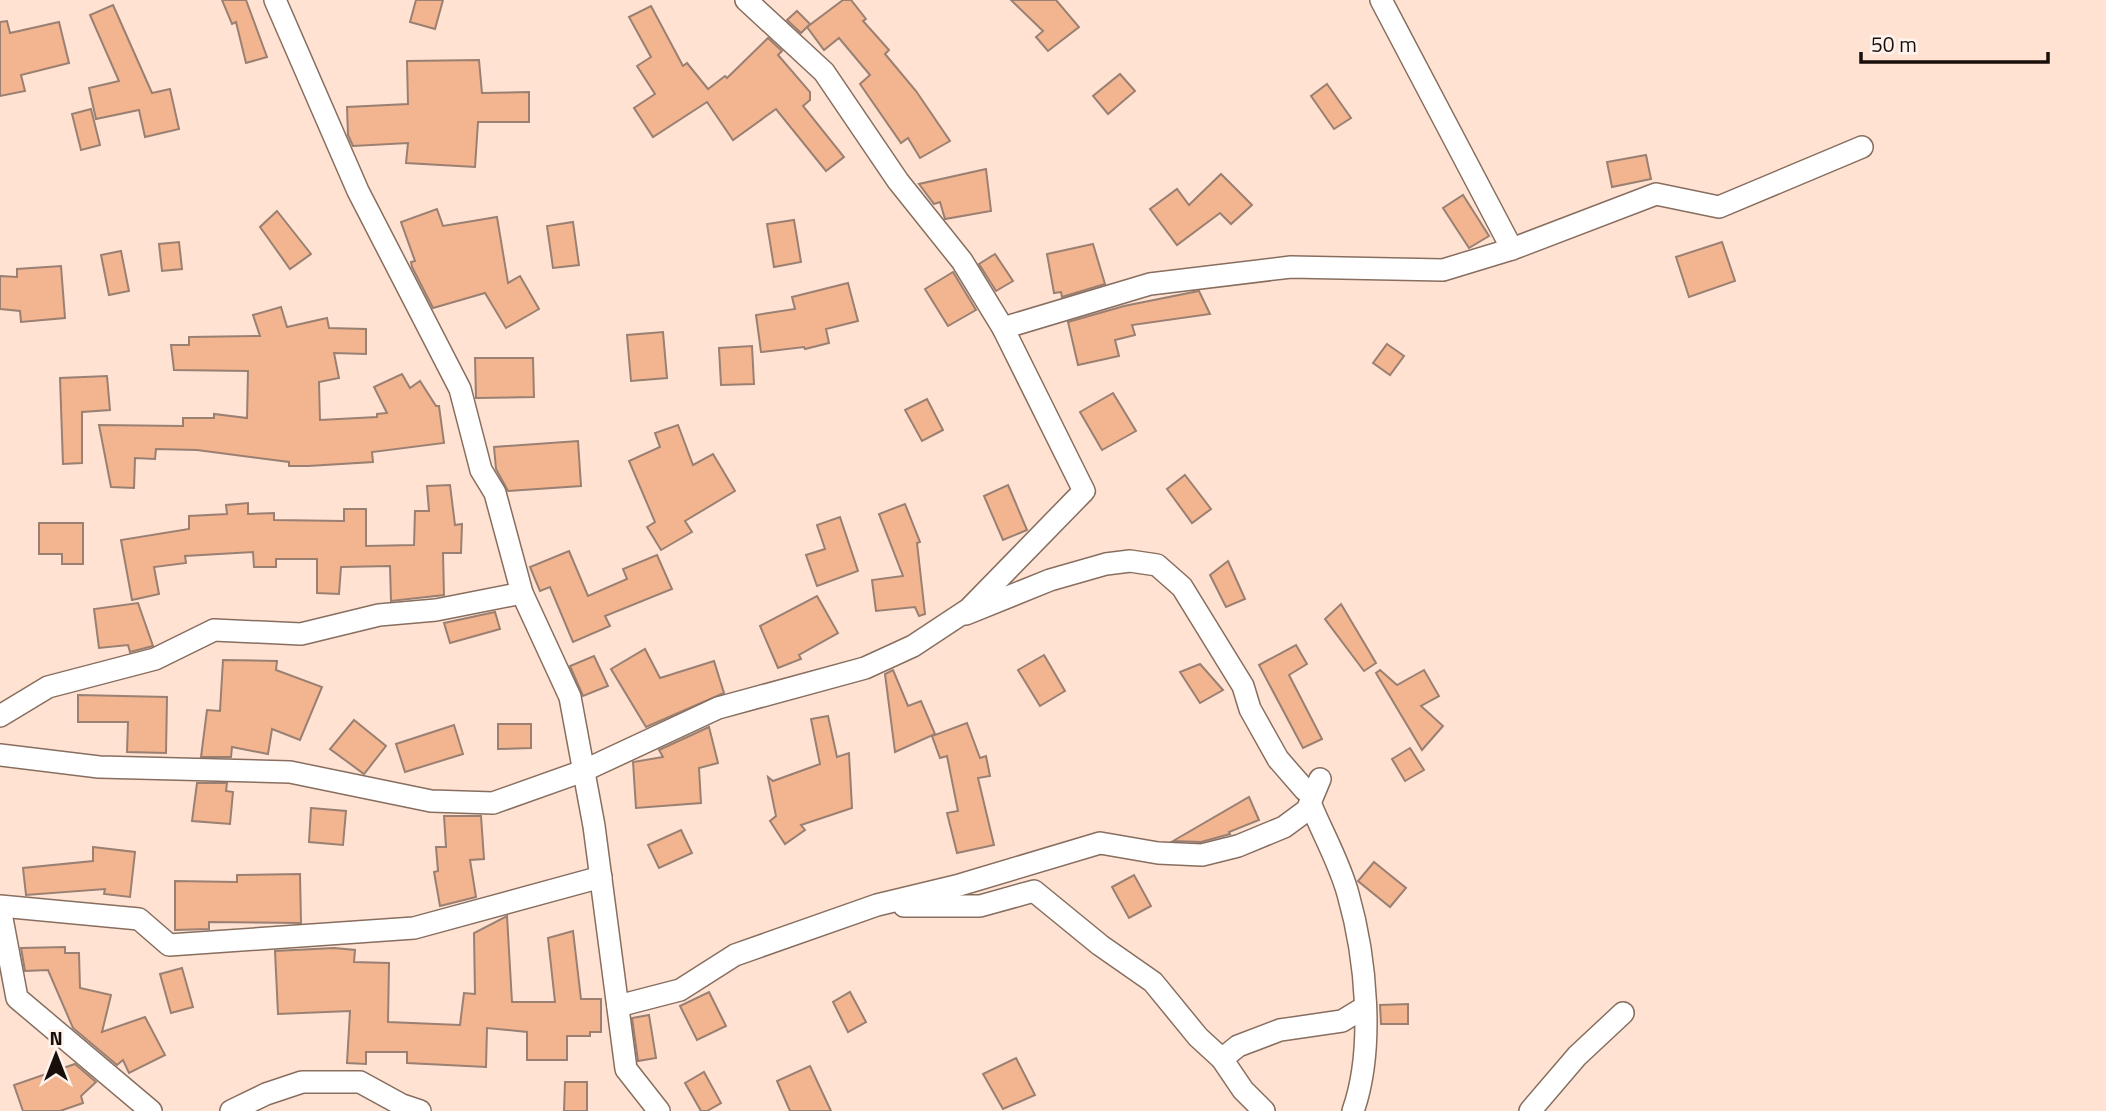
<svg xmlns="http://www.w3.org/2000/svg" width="2106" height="1111" font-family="'Titillium Web',sans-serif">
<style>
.building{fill:#f3b490;stroke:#9a8072;stroke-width:2}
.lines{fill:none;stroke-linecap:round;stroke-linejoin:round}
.minor-casing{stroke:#876e5f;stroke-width:24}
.minor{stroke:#fff;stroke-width:21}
</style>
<rect width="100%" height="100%" fill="#ffe2d2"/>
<!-- building -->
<g class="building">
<path d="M 222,0 L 246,0 L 267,57 L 246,63 L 236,22 L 232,24 Z"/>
<path d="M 416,0 L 443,0 L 435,29 L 410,22 Z"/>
<path d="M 843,0 L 851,0 L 866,19 L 863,21 L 889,50 L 885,54 L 916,91 L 950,141 L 920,158 L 908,138 L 901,143 L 860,84 L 870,75 L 839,38 L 824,50 L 807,27 Z"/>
<path d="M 1011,0 L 1056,0 L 1079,27 L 1048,51 L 1036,37 L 1043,31 Z"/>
<path d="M 113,5 L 152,93 L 170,89 L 179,129 L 145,137 L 139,110 L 96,119 L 89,88 L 119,81 L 90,15 Z"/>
<path d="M 651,6 L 683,66 L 687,63 L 708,89 L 725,76 L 727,78 L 768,38 L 782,51 L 778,55 L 810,92 L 810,100 L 803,106 L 844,157 L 826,171 L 776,109 L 733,140 L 707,102 L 653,137 L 634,108 L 655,94 L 637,66 L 651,57 L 629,17 Z"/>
<path d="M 797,11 L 810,24 L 801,33 L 787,20 Z"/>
<path d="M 7,21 L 10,33 L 59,22 L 69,63 L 21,75 L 25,91 L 0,96 L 0,22 Z"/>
<path d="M 479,60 L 482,93 L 529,92 L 529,122 L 478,122 L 475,167 L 406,163 L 408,143 L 353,146 L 348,135 L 347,107 L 408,104 L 407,61 Z"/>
<path d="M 1120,74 L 1135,91 L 1108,114 L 1093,96 Z"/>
<path d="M 1327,84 L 1351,118 L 1334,129 L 1311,96 Z"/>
<path d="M 91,109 L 100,145 L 81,150 L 72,114 Z"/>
<path d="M 1646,155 L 1651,179 L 1612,187 L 1607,162 Z"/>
<path d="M 986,169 L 991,211 L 945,219 L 940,202 L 934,204 L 919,184 Z"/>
<path d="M 1221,174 L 1252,205 L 1231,224 L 1220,213 L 1177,245 L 1150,209 L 1177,189 L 1189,205 Z"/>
<path d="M 1463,195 L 1489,236 L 1469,248 L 1443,208 Z"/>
<path d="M 437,209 L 443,226 L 497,217 L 508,283 L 520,276 L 539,309 L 506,328 L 485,293 L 433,308 L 412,267 L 411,262 L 415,261 L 401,222 Z"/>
<path d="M 277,211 L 311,254 L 290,269 L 260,227 Z"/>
<path d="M 794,220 L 801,262 L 774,267 L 767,224 Z"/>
<path d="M 573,222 L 579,265 L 553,268 L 547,226 Z"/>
<path d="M 179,242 L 182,269 L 162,271 L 159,244 Z"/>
<path d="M 1722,242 L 1735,281 L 1689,297 L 1676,257 Z"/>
<path d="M 1093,244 L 1105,284 L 1062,297 L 1061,292 L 1054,293 L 1047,254 Z"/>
<path d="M 121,251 L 129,291 L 109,295 L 101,255 Z"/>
<path d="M 995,254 L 1013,281 L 996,291 L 979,264 Z"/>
<path d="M 61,266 L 65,318 L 21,322 L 20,311 L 0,309 L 0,276 L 17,277 L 17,269 Z"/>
<path d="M 953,272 L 976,310 L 948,326 L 925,289 Z"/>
<path d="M 848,283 L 858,321 L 826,329 L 829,343 L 805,349 L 804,347 L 761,352 L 756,315 L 795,309 L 792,297 Z"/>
<path d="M 1199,291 L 1210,314 L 1132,325 L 1135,335 L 1115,340 L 1119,356 L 1078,365 L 1068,322 L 1124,306 Z"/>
<path d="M 281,307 L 287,327 L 327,318 L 329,328 L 366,329 L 366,354 L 334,353 L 339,378 L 319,382 L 320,420 L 377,417 L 377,414 L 387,413 L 374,387 L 402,374 L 410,388 L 420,381 L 436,406 L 439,406 L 444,443 L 372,452 L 373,462 L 308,466 L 289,466 L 289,462 L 197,450 L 156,449 L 155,459 L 135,458 L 134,488 L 111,487 L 99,425 L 183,426 L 183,418 L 214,418 L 214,414 L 247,418 L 248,371 L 174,370 L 171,345 L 189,345 L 189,337 L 260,336 L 253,315 Z"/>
<path d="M 663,332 L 667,378 L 631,381 L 627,335 Z"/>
<path d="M 1387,344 L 1404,356 L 1390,375 L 1373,363 Z"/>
<path d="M 752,346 L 754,384 L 721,385 L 719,348 Z"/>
<path d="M 475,358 L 533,358 L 534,397 L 476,398 Z"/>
<path d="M 107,376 L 110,410 L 82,412 L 82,463 L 63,464 L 60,378 Z"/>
<path d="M 1113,393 L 1136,431 L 1102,450 L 1080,412 Z"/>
<path d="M 927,399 L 943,430 L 922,441 L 905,410 Z"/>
<path d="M 678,425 L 693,465 L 713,454 L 735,491 L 685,521 L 692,532 L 661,550 L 647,527 L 655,522 L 629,461 L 660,447 L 655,433 Z"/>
<path d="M 578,441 L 581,486 L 508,491 L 496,469 L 494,447 Z"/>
<path d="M 1185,475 L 1211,509 L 1192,523 L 1167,489 Z"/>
<path d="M 450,485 L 455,525 L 462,524 L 461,553 L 443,553 L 444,595 L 391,601 L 390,566 L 341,567 L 339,594 L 317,593 L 317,559 L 276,559 L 276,567 L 254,567 L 253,552 L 185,556 L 186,563 L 154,567 L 159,594 L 132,600 L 121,540 L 189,529 L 189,516 L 227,514 L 226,505 L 248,503 L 248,514 L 274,513 L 274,520 L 344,521 L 344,509 L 366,509 L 366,546 L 414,545 L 415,511 L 429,511 L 427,486 Z"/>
<path d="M 1008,485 L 1027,530 L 1003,540 L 984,496 Z"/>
<path d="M 905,504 L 920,542 L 917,543 L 925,614 L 919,616 L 915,607 L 876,611 L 872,580 L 903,576 L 879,514 Z"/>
<path d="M 840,517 L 858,571 L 817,586 L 806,555 L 825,549 L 817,525 Z"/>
<path d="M 39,523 L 83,523 L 83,564 L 62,564 L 62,554 L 39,554 Z"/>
<path d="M 569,551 L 588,596 L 627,579 L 623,569 L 657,555 L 672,589 L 605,616 L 610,626 L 573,642 L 550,587 L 540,591 L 530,567 Z"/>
<path d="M 1228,561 L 1245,599 L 1226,607 L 1210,575 Z"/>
<path d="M 817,596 L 838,633 L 799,655 L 801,659 L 778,668 L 760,626 Z"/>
<path d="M 138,603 L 153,646 L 130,652 L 128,645 L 99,648 L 94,609 Z"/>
<path d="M 1341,604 L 1376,663 L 1364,671 L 1325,619 Z"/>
<path d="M 495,612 L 500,629 L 450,643 L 444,623 Z"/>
<path d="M 1296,645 L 1307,664 L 1289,675 L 1322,739 L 1303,748 L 1259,665 Z"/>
<path d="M 645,649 L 660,678 L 714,661 L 724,693 L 646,727 L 611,669 Z"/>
<path d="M 1044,655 L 1065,691 L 1040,706 L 1018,670 Z"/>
<path d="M 594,656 L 608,686 L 583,696 L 570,666 Z"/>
<path d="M 223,660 L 277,661 L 276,670 L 322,687 L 300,740 L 272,729 L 268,754 L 232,747 L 231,757 L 201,757 L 207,710 L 220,711 Z"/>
<path d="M 1200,664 L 1223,690 L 1200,703 L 1180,672 Z"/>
<path d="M 893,670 L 908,706 L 921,701 L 935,734 L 895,752 L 885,674 Z"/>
<path d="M 1380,670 L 1397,685 L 1424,670 L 1439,696 L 1421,706 L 1443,726 L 1422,750 L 1376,673 Z"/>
<path d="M 78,695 L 167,697 L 166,753 L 127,752 L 128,722 L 78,722 Z"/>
<path d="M 828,716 L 837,757 L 849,753 L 852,808 L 801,825 L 805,830 L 785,844 L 770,821 L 776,816 L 768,777 L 773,781 L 820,764 L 811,719 Z"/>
<path d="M 354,720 L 386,746 L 364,774 L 330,749 Z"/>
<path d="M 967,723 L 980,758 L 986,756 L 990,776 L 978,778 L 994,845 L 957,853 L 947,813 L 958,811 L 947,756 L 940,758 L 932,736 Z"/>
<path d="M 498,724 L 531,724 L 531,748 L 498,749 Z"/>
<path d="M 454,725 L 463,754 L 405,772 L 396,744 Z"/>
<path d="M 709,727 L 718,763 L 699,768 L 701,803 L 636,808 L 633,762 L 663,757 L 659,750 Z"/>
<path d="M 1410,748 L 1424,770 L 1405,781 L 1392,759 Z"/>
<path d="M 197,783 L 227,783 L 226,791 L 233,792 L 230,824 L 192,821 Z"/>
<path d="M 1249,797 L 1259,820 L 1229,832 L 1230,834 L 1201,842 L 1173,841 Z"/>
<path d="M 311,808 L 346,811 L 343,845 L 309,842 Z"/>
<path d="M 444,816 L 481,816 L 484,859 L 470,860 L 476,897 L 440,906 L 434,872 L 438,871 L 436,847 L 446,847 Z"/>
<path d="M 681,830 L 692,853 L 659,868 L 648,845 Z"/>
<path d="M 93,847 L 135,852 L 130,897 L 104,894 L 105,889 L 26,895 L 23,868 L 93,861 Z"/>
<path d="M 1374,862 L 1406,888 L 1390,907 L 1358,881 Z"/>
<path d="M 300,874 L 301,923 L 209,922 L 209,929 L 175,930 L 175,881 L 237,882 L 237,875 Z"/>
<path d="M 1134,875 L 1151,906 L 1129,918 L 1112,887 Z"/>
<path d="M 507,916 L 512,1002 L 555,1002 L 548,938 L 573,931 L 581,999 L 601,999 L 601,1032 L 590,1032 L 590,1036 L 567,1036 L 567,1060 L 527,1060 L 527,1032 L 487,1028 L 486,1067 L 407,1063 L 407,1052 L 366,1052 L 366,1064 L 347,1063 L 350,1011 L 278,1014 L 275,951 L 334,948 L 355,950 L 354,962 L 389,963 L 388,1022 L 460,1025 L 464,993 L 475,994 L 474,933 Z"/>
<path d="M 65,947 L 65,953 L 79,953 L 80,988 L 111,995 L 102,1032 L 145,1017 L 165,1055 L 129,1073 L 123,1060 L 117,1065 L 73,1028 L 48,970 L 25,971 L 21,948 Z"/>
<path d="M 182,968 L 193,1007 L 171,1013 L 160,974 Z"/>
<path d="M 709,992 L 726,1026 L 697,1040 L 680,1006 Z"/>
<path d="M 850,992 L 866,1022 L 848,1032 L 833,1002 Z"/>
<path d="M 1408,1004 L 1408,1024 L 1381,1024 L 1380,1005 Z"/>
<path d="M 649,1015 L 656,1058 L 638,1061 L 632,1018 Z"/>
<path d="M 1016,1058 L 1035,1095 L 1003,1109 L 983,1074 Z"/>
<path d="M 75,1064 L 96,1082 L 81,1096 L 83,1103 L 60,1111 L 23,1111 L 14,1085 Z"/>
<path d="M 810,1066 L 831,1111 L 790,1111 L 777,1081 Z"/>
<path d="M 704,1072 L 721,1103 L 707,1111 L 701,1111 L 685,1083 Z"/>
<path d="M 565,1082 L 587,1082 L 587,1111 L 564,1111 Z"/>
</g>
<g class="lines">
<defs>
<g id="minor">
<path d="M 275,0 L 358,191 L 460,389 L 481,470 L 495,493 L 522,593 L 570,697 L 594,826 L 626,1069 L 659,1111"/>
<path d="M 1381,0 L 1512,249"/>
<path d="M 1003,328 L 1150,284 L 1291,267 L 1443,270 L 1512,249 L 1656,194 L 1719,207 L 1862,147"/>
<path d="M 966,614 L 1050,580 L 1106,564 L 1130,561 L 1157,565 L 1182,587 L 1243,686 L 1250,709 L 1278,759 L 1305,790"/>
<path d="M 0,716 L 48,687 L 155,659 L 214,630 L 301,634 L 379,615 L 436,610 L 522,593"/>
<path d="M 0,755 L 99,767 L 290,772 L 431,801 L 493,803 L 583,771 L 718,708 L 865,668 L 913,646 L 969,609 L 1084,491 L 1003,328 L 962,261 L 898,181 L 824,72 L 746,0"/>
<path d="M 1311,805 C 1323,834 1340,864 1348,894 C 1366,957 1375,1049 1353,1111"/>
<path d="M 0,906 L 139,919 L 169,945 L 414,928 L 601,877"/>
<path d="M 904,906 L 980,906 L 1034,891 L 1100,945 L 1153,982 L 1198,1037 L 1222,1059 L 1243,1090 L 1264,1111"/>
<path d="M 0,908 L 17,998 L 151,1111"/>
<path d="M 618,1006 L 680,990 L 735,955 L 877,905 L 956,886 L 1100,843 L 1158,853 L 1202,855 L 1238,846 L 1284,827 L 1307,810 L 1320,779"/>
<path d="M 1222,1059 L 1238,1046 L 1280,1030 L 1342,1021 L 1365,1007"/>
<path d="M 231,1111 L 266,1094 L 302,1082 L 360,1082 L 402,1105 L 420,1111"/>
<path d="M 1530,1111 L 1577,1056 L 1623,1013"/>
</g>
</defs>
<!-- minor casing -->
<use href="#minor" class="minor-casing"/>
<!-- minor -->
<use href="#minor" class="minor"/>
</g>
<!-- north arrow -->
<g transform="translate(56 1055)" stroke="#fff3ed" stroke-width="5" paint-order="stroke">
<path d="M0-5L12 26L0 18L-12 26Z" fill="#190f0a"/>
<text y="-10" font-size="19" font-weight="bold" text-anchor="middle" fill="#190f0a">N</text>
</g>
<!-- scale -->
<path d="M1861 52v10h187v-10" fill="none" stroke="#190f0a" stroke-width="3.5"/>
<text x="1871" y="52" font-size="21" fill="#190f0a" stroke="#fff3ed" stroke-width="5" paint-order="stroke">50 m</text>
</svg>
